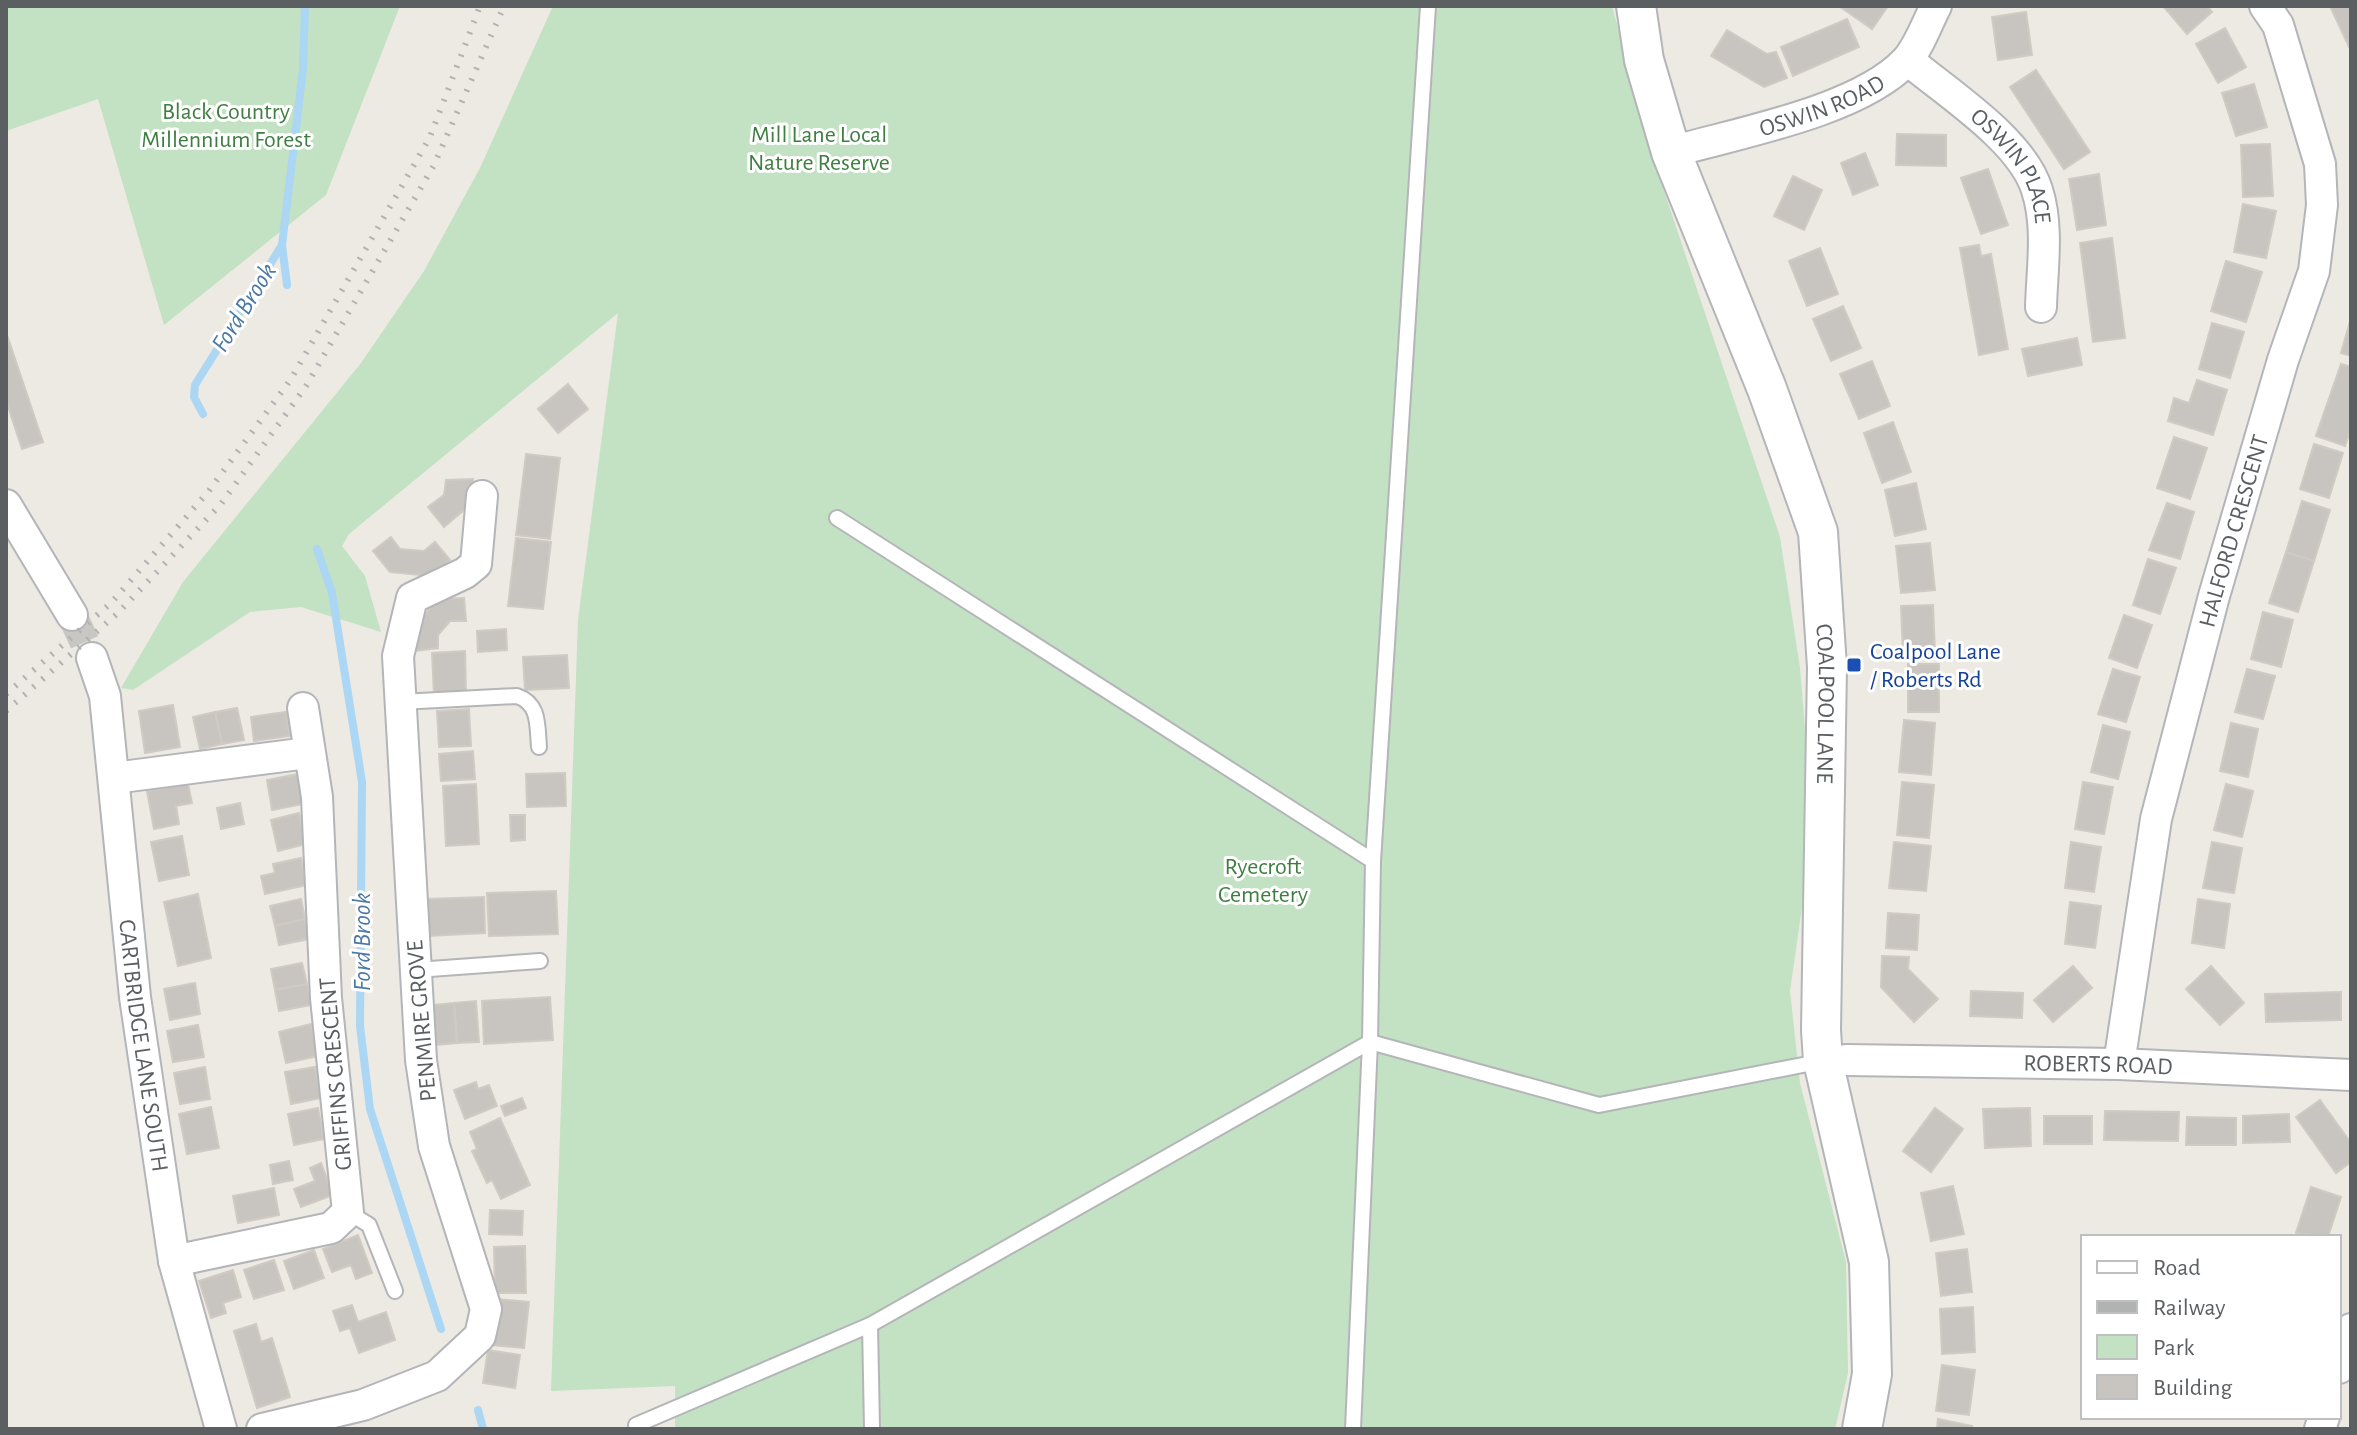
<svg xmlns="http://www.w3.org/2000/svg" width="2357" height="1435" font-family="'Alegreya Sans',sans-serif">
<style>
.green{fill:#c3e1c3}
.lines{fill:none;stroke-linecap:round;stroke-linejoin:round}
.stream{stroke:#abd6f4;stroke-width:8}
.building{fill:#c8c5c0;stroke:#d0cbc2;stroke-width:2}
.minor-tunnel{stroke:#c8c7c3;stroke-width:30;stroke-dasharray:30 15;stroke-linecap:butt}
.service-casing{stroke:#b4b5b9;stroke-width:18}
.minor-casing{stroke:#b4b5b9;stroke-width:34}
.tertiary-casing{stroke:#b4b5b9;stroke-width:42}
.service{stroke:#fff;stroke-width:14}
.minor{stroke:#fff;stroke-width:30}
.tertiary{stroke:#fff;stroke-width:38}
.rail{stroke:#b1b2b2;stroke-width:6;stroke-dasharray:2 10;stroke-linecap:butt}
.transit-dot{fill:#1a4fb4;stroke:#fff;stroke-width:3}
.labels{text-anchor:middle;stroke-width:6;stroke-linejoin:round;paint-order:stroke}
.street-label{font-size:24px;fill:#5b5f62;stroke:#fff}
.park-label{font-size:24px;fill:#3e7e40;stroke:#fff}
.transit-label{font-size:24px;fill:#164399;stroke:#fff;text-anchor:start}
.water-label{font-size:26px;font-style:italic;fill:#4b78a4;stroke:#fff}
</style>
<rect width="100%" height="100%" fill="#eceae3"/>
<!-- green -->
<g class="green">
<path d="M 6,6 L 400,6 L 326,195 L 164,325 L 98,99 L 6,131 Z"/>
<path d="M 553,6 L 1612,6 L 1654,161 L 1780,537 L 1800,668 L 1809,777 L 1810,851 L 1790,991 L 1800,1083 L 1846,1262 L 1848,1373 L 1835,1429 L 675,1429 L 675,1386 L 551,1391 L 578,620 L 618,313 L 349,534 L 342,546 L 365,576 L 381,632 L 301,607 L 250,612 L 133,690 L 121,688 L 183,582 L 361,363 L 424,271 L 480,168 Z"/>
</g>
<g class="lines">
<!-- stream -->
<g class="stream">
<path d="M 287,285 L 282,245 L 303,69 L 305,6"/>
<path d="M 203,414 L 194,397 L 195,385 L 282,245"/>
<path d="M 317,549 L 332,593 L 362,782 L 360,1026 L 370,1109 L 441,1329"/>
<path d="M 478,1410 L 483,1429"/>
</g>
</g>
<!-- building -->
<g class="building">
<path d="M 1839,6 L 1888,6 L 1872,29 Z"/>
<path d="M 2163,6 L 2207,6 L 2212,12 L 2187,34 Z"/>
<path d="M 2330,6 L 2351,6 L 2351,46 L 2349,47 Z"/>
<path d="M 2026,12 L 2032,55 L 1998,60 L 1992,17 Z"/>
<path d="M 1847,19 L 1859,47 L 1793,76 L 1781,47 Z"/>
<path d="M 2225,28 L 2246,67 L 2218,83 L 2196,44 Z"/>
<path d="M 1727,30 L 1767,54 L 1776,52 L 1787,78 L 1764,87 L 1711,56 Z"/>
<path d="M 2036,70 L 2090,152 L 2064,169 L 2010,87 Z"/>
<path d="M 2254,84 L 2267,127 L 2236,136 L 2222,93 Z"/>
<path d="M 1897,134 L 1946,135 L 1946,166 L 1896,165 Z"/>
<path d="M 2270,144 L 2273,196 L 2243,197 L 2241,145 Z"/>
<path d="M 1865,153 L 1878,185 L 1853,195 L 1841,163 Z"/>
<path d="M 1988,169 L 2008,225 L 1981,234 L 1961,178 Z"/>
<path d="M 2099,174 L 2106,225 L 2077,230 L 2069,179 Z"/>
<path d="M 1793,176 L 1822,190 L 1804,230 L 1774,216 Z"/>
<path d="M 2243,204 L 2276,211 L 2266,258 L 2234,252 Z"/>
<path d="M 2112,238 L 2125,338 L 2093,342 L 2080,243 Z"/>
<path d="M 1979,245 L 1981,256 L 1991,254 L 2008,349 L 1979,355 L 1960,248 Z"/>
<path d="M 1820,248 L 1838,294 L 1807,306 L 1789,261 Z"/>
<path d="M 2226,261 L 2262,272 L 2246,322 L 2211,311 Z"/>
<path d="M 1843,306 L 1861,348 L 1831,361 L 1813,319 Z"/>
<path d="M 2351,318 L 2351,356 L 2341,353 Z"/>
<path d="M 2212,323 L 2244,332 L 2230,378 L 2199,369 Z"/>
<path d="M 6,332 L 43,442 L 22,449 L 6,400 Z"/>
<path d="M 2077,338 L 2082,365 L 2028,376 L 2022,349 Z"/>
<path d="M 1872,361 L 1890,406 L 1859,419 L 1840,374 Z"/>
<path d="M 2341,364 L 2351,367 L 2351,428 L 2345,446 L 2316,436 Z"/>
<path d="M 2197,380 L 2227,390 L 2213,435 L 2168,421 L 2174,398 L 2189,403 Z"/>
<path d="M 568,384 L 588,409 L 558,433 L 538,409 Z"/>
<path d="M 1893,422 L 1911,472 L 1882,483 L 1864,433 Z"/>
<path d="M 2174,437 L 2207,448 L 2190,499 L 2157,488 Z"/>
<path d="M 2314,444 L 2343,453 L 2329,498 L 2300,489 Z"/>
<path d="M 526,454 L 560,458 L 550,539 L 516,535 Z"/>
<path d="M 473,479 L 471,504 L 444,527 L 428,507 L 444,495 L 446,480 Z"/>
<path d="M 1916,483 L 1926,529 L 1895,536 L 1885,490 Z"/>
<path d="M 2302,501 L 2330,510 L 2314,561 L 2286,552 Z"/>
<path d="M 2167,503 L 2194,512 L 2180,559 L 2149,550 Z"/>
<path d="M 391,537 L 400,549 L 424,551 L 435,542 L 450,560 L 431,576 L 390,572 L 373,551 Z"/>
<path d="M 516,538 L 551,542 L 543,609 L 508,606 Z"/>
<path d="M 1930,543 L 1935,590 L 1901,593 L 1896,546 Z"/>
<path d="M 2286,552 L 2314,561 L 2298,612 L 2269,603 Z"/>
<path d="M 2148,559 L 2176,568 L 2160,614 L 2133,605 Z"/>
<path d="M 464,598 L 466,621 L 450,621 L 438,635 L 438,648 L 415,651 L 412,630 L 438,599 Z"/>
<path d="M 1933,605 L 1935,653 L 1903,654 L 1901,606 Z"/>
<path d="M 2263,612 L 2293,620 L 2281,667 L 2251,659 Z"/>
<path d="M 2124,615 L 2152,625 L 2137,668 L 2109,658 Z"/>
<path d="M 506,629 L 507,650 L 478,652 L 477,631 Z"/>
<path d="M 465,651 L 466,694 L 434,696 L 432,653 Z"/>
<path d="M 567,655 L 569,688 L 525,690 L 523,657 Z"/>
<rect x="1908" y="664" width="31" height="48"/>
<path d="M 2113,669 L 2140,677 L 2126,722 L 2098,714 Z"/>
<path d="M 2247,669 L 2275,676 L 2263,719 L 2235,712 Z"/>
<path d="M 173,705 L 180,747 L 145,753 L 139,711 Z"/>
<path d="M 237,708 L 244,740 L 222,744 L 215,712 Z"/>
<path d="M 469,709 L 471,746 L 439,747 L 437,711 Z"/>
<path d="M 215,712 L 222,744 L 200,749 L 193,717 Z"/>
<path d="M 286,712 L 290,736 L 254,741 L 251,717 Z"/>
<path d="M 1904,720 L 1935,723 L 1931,775 L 1899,772 Z"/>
<path d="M 2231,723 L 2258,729 L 2248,777 L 2220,771 Z"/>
<path d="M 2103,725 L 2130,732 L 2118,779 L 2091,772 Z"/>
<path d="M 473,751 L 475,779 L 441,781 L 439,754 Z"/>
<path d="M 565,773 L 566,806 L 527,807 L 526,774 Z"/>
<path d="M 298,774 L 303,804 L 272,810 L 267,780 Z"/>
<path d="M 1902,782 L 1934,785 L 1929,838 L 1897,835 Z"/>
<path d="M 2083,782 L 2113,787 L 2104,834 L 2075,829 Z"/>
<path d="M 188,784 L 192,803 L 176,806 L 179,824 L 154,829 L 147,791 Z"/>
<path d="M 476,784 L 479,844 L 446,846 L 443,786 Z"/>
<path d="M 2226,784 L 2253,791 L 2242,837 L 2214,830 Z"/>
<path d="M 240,803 L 244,824 L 221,829 L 217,808 Z"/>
<path d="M 299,813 L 306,844 L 278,851 L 271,820 Z"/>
<path d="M 510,815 L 525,815 L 525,840 L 511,841 Z"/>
<path d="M 182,836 L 189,875 L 159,881 L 151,842 Z"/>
<path d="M 1894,842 L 1931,846 L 1926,891 L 1889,888 Z"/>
<path d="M 2071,842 L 2101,847 L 2094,892 L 2065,888 Z"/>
<path d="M 2212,842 L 2242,848 L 2234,893 L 2203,888 Z"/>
<path d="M 301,858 L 307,885 L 265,894 L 261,876 L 275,873 L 273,864 Z"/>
<path d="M 556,891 L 558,934 L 489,936 L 487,893 Z"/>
<path d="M 198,894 L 211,958 L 178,966 L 164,902 Z"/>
<path d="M 484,897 L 485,933 L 428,936 L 426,899 Z"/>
<path d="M 301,899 L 305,919 L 275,926 L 270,906 Z"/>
<path d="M 2198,899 L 2230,904 L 2224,948 L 2192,943 Z"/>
<path d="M 2070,902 L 2101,906 L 2095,948 L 2065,944 Z"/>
<path d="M 1888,913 L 1919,915 L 1917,950 L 1886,948 Z"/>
<path d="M 305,919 L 310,939 L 279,945 L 275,926 Z"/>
<path d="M 1882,956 L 1909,957 L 1908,969 L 1938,999 L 1914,1022 L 1881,987 Z"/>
<path d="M 302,963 L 307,984 L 275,990 L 271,969 Z"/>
<path d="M 2073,966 L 2092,988 L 2053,1022 L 2034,1000 Z"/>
<path d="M 2211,966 L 2244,1003 L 2220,1025 L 2186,989 Z"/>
<path d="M 195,983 L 200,1014 L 170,1020 L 164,989 Z"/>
<path d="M 307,984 L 311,1005 L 279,1011 L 275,990 Z"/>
<path d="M 1971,991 L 2023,993 L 2022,1018 L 1970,1016 Z"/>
<path d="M 2341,992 L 2341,1020 L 2266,1022 L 2265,994 Z"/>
<path d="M 550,997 L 553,1040 L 484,1044 L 482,1001 Z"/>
<path d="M 476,1001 L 479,1042 L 457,1043 L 454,1003 Z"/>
<path d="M 454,1003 L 457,1043 L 436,1045 L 433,1005 Z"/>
<path d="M 311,1024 L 318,1056 L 286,1063 L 279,1032 Z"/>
<path d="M 198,1025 L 204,1057 L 173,1062 L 167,1031 Z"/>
<path d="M 205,1067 L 210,1099 L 180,1104 L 174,1073 Z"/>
<path d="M 315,1067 L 321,1098 L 291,1104 L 285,1072 Z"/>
<path d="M 476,1082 L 478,1089 L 489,1085 L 497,1106 L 465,1119 L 454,1090 Z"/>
<path d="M 522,1098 L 526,1108 L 505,1116 L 501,1106 Z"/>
<path d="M 2320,1100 L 2351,1143 L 2351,1162 L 2336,1173 L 2296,1117 Z"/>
<path d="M 211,1107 L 219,1148 L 187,1154 L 179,1114 Z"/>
<path d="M 318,1108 L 324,1139 L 294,1145 L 288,1114 Z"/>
<path d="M 1935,1108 L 1963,1129 L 1931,1172 L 1903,1151 Z"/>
<path d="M 2030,1108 L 2031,1146 L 1985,1148 L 1983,1109 Z"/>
<path d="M 2105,1111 L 2179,1112 L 2178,1141 L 2104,1140 Z"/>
<path d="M 2289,1114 L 2290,1142 L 2243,1143 L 2243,1116 Z"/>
<rect x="2044" y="1116" width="48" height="28"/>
<path d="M 2187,1117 L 2236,1118 L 2236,1145 L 2186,1145 Z"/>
<path d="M 500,1118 L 530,1185 L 501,1199 L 492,1180 L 487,1183 L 472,1151 L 477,1149 L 470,1132 Z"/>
<path d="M 289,1161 L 293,1180 L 273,1184 L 270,1165 Z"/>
<path d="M 321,1163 L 333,1195 L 301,1207 L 294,1189 L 315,1181 L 310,1168 Z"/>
<path d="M 1953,1186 L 1964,1234 L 1931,1241 L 1921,1193 Z"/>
<path d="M 2311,1187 L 2341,1197 L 2328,1237 L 2296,1233 Z"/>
<path d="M 274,1188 L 279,1215 L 238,1223 L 233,1196 Z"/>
<path d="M 490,1210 L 523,1211 L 522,1235 L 489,1234 Z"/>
<path d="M 358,1235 L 372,1273 L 356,1279 L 351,1265 L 332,1272 L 323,1249 Z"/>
<path d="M 525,1246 L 526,1293 L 495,1293 L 494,1247 Z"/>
<path d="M 1967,1249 L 1972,1292 L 1941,1296 L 1936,1253 Z"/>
<path d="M 314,1250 L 324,1278 L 294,1289 L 284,1261 Z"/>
<path d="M 274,1260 L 284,1290 L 254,1299 L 244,1270 Z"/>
<path d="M 233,1270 L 241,1297 L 223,1303 L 226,1313 L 211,1318 L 199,1281 Z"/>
<path d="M 496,1299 L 529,1302 L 524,1348 L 491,1345 Z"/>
<path d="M 352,1305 L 358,1322 L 386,1312 L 395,1340 L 359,1353 L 350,1328 L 340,1331 L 333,1311 Z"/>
<path d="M 1973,1307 L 1975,1352 L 1942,1354 L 1940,1309 Z"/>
<path d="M 256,1324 L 261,1342 L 272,1338 L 290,1397 L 257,1408 L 234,1331 Z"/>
<path d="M 488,1350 L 520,1355 L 515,1388 L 483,1383 Z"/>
<path d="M 1942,1365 L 1975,1370 L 1969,1415 L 1936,1411 Z"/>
<path d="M 1938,1419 L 1972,1426 L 1971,1429 L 1937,1429 Z"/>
</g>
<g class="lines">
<!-- minor-tunnel -->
<path class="minor-tunnel" d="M 72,615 L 92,658"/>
<defs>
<g id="service">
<path d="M 837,518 L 1373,861"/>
<path d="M 400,702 L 517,696 C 540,704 537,725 539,747"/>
<path d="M 416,970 L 540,961"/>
<path d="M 348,1212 L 369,1225 L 395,1291"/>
<path d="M 870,1325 L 872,1429"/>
<path d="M 636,1425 L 870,1325 L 1370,1042 L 1599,1105 L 1823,1061"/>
<path d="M 1353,1429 L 1370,1042 L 1373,861 L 1428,6"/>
</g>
<g id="minor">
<path id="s1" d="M 1908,60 C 1947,93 2022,140 2037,190 C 2049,227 2042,269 2041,307"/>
<path id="s2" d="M 1671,152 C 1738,133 1859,111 1906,61 C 1919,47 1927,23 1936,6"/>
<path d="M 6,505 L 72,615"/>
<path id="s3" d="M 92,658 L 105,696 L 135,997 L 174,1261 L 221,1429"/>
<path d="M 114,778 L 308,753"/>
<path id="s4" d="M 1846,1060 L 2119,1064 L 2351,1075"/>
<path id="s5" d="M 2119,1064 L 2156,819 L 2214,596 L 2283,360 L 2314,271 L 2322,205 L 2320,164 L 2278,25 L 2265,6"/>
<path d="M 174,1261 L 331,1228 L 348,1212 L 326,998 L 317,797 L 303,708"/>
<path d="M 2339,1368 L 2351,1329"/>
<path d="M 262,1429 L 363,1405 L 437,1376 L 480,1336 L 486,1309 L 434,1146 L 421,1060 L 398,656 L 412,598 L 465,573 L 476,564 L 482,496"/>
<path d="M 2320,1429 L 2324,1417"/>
</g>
<g id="tertiary">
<path id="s6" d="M 1636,6 L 1644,60 L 1671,152 L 1767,389 L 1818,532 L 1827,667 L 1821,1030 L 1823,1061 L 1869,1262 L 1872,1374 L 1862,1429"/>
</g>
</defs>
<!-- service casing -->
<use href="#service" class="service-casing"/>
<!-- minor casing -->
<use href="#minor" class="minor-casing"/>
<!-- tertiary casing -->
<use href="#tertiary" class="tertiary-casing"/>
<!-- service -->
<use href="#service" class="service"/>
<!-- minor -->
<use href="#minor" class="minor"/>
<!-- tertiary -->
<use href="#tertiary" class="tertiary"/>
<!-- rail -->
<g class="rail">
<path d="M 6,694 L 111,603 L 208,492 L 291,379 L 430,137 L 480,6"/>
<path d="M 6,711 L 118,613 L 221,504 L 306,386 L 434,165 L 504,6"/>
</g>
</g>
<!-- markers -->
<rect class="transit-dot" x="1846" y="657" width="16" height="16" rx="4"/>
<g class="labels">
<!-- street labels -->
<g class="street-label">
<text dy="8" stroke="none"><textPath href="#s2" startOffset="158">OSWIN ROAD</textPath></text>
<text dy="8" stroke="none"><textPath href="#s1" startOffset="152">OSWIN PLACE</textPath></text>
<text dy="8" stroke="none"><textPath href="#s5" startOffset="546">HALFORD CRESCENT</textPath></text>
<text dy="8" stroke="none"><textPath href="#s6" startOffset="730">COALPOOL LANE</textPath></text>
<text transform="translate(421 1021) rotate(-95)" y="8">PENMIRE GROVE</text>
<text dy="8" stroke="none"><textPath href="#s3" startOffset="392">CARTBRIDGE LANE SOUTH</textPath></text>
<text dy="8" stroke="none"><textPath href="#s4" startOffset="252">ROBERTS ROAD</textPath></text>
<text transform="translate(335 1074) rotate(-95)" y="8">GRIFFINS CRESCENT</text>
</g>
<!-- park labels -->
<g class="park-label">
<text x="226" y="119">Black Country<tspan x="226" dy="28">Millennium Forest</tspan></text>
<text x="819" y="142">Mill Lane Local<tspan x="819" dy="28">Nature Reserve</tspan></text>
<text x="1263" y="874">Ryecroft<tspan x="1263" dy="28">Cemetery</tspan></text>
</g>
<!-- transit labels -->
<g class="transit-label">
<text x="1870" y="659">Coalpool Lane<tspan x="1870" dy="28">/ Roberts Rd</tspan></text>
</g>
<!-- water labels -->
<g class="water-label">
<text transform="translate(243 307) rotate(-58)" y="9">Ford Brook</text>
<text transform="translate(361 942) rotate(-90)" y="9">Ford Brook</text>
</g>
</g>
<!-- border -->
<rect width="2357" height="1435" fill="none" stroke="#5b5f62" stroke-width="16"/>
<!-- legend -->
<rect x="2081" y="1235" width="260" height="184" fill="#ffffff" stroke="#bdbfc0" stroke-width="2"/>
<rect x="2097" y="1261" width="40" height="12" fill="#ffffff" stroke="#bdbfc0" stroke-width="2"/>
<text x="2153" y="1275" font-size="24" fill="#5b5f62">Road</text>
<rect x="2097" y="1301" width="40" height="12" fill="#b1b2b2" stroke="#bdbfc0" stroke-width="2"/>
<text x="2153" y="1315" font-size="24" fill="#5b5f62">Railway</text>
<rect x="2097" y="1335" width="40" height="24" fill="#c3e1c3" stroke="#bdbfc0" stroke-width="2"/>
<text x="2153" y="1355" font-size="24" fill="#5b5f62">Park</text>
<rect x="2097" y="1375" width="40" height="24" fill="#c8c5c0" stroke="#bdbfc0" stroke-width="2"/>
<text x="2153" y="1395" font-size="24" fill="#5b5f62">Building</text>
</svg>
